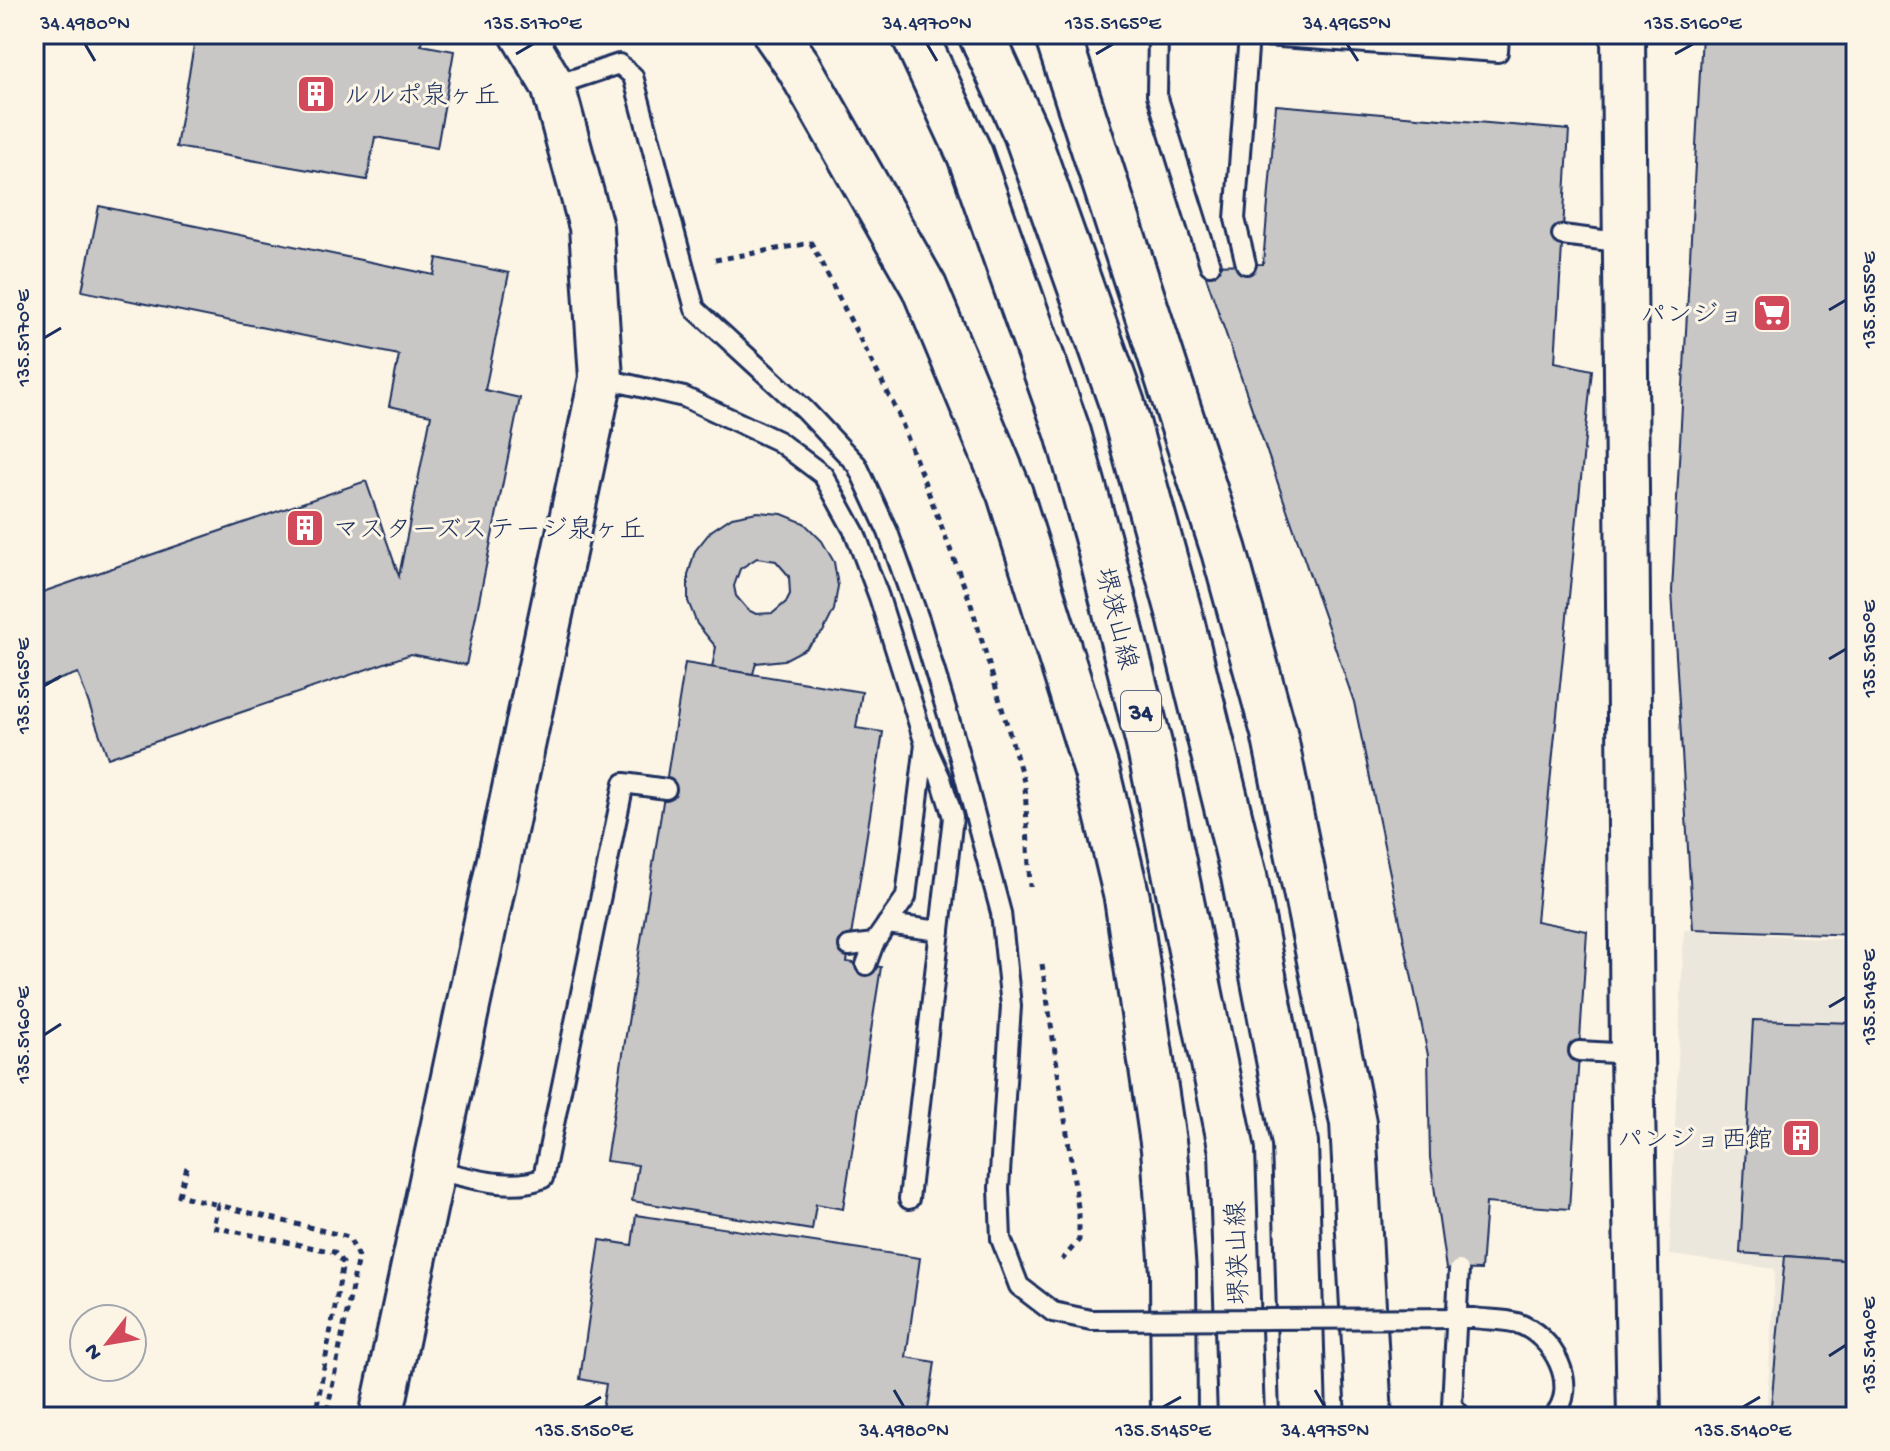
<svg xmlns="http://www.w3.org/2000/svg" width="1890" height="1451" font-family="'Gochi Hand','Klee One',sans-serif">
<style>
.built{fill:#ece7dc}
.building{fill:#c8c7c6;stroke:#1b2f5e;stroke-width:2;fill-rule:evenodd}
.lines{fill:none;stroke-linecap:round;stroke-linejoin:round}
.service-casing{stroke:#1b2f5e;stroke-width:24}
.tertiary-casing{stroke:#1b2f5e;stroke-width:48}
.primary-casing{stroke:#1b2f5e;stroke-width:50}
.path{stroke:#1b2f5e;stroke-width:5;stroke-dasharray:6 6;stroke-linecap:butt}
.service{stroke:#fcf5e5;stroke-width:18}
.tertiary{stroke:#fcf5e5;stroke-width:42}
.primary{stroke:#fcf5e5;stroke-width:44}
.service-bridge-casing{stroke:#1b2f5e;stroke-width:24;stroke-linecap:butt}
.service-bridge{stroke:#fcf5e5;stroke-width:18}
.ticks{fill:none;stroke:#1b2f5e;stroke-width:3}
.labels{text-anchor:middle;stroke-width:6;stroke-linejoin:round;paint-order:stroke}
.shield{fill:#fcf5e5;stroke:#5e6a86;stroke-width:2}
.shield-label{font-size:24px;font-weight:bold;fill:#1b2f5e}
.poi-label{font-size:26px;fill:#1b2f5e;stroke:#fcf5e5;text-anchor:start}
.street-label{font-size:26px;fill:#1b2f5e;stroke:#fcf5e5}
.neatline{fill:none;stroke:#1b2f5e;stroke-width:3}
.ticks-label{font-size:20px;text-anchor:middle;fill:#1b2f5e}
</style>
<rect width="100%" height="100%" fill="#fcf5e5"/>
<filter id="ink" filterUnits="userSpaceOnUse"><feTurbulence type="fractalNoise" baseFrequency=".0125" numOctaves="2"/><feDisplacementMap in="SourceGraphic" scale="16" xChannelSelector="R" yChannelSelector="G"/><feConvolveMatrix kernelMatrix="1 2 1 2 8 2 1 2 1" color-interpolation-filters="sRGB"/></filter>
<g filter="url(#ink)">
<!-- built -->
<path class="built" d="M 1684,930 L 1856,940 L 1856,1417 L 1766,1417 L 1775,1269 L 1669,1255 Z"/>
<!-- building -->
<g class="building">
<path d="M 196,34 L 423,34 L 421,45 L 454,51 L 437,148 L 375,137 L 367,180 L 176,147 Z"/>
<path d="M 1702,34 L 1856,34 L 1856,935 L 1693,929 L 1672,591 Z"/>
<path d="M 1276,105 L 1569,130 L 1555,362 L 1592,370 L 1536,921 L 1587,931 L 1569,1209 L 1486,1203 L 1481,1270 L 1446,1269 L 1430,1158 L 1428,1055 L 1354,702 L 1202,265 L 1263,264 Z"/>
<path d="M 99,206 L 434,275 L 437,258 L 509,273 L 485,390 L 520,398 L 466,665 L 411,654 L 108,758 L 78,673 L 34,688 L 34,595 L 366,481 L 399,576 L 431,415 L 389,406 L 399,355 L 82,291 Z"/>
<path d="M 757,512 L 782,514 L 804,523 L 822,541 L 834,562 L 838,586 L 834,610 L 823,632 L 805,649 L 784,660 L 756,663 L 753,674 L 712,668 L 716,647 L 697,624 L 688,601 L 688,575 L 695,551 L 711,531 L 732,517 ZM 757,558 L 776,561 L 789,576 L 790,594 L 786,602 L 773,613 L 756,614 L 748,610 L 736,596 L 734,586 L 740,569 Z"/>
<path d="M 685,663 L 862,692 L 856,728 L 883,732 L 847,962 L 881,967 L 843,1209 L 816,1204 L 812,1230 L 632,1201 L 638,1165 L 606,1161 Z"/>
<path d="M 1753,1020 L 1856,1023 L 1856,1261 L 1740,1253 Z"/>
<path d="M 636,1215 L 920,1258 L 906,1357 L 935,1362 L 927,1417 L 601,1417 L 606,1384 L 580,1379 L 600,1240 L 632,1245 Z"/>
<path d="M 1785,1256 L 1856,1261 L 1856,1417 L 1770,1417 Z"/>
</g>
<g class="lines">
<defs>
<g id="service">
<path d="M 1158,34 L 1157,95 L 1210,265"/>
<path d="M 553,86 L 619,64 L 633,76 L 695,309 L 805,410 L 857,465 L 888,532 L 920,622 L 953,732 L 1001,913 L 1011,1006 L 999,1188 L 1001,1239 L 1019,1286 L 1053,1312 L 1091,1320"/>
<path d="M 1562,235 L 1626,243"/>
<path d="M 1246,264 L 1235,219 L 1249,35 L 1498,52 L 1499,34"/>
<path d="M 601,378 L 684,397 L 778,441 L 823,475 L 855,533 L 879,597 L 925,744 L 941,779 L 953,817 L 909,1199"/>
<path d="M 887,924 L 940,931"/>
<path d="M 849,946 L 874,943"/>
<path d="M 866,965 L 874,943 L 906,897 L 925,744"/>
<path d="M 1579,1051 L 1632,1054"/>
<path d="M 435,1170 C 467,1177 512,1192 543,1178 L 624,783 L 666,789"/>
<path d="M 1474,1318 C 1487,1320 1504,1319 1517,1323 C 1553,1335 1581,1386 1553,1417"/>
</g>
<g id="tertiary">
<path d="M 1623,34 L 1632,1054 L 1639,1417"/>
<path d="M 381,1417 L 601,378 L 591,227 L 553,86 L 522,34"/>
</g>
<g id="primary">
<path d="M 776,34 L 799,67 L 924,287 L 1010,494 L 1097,772 L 1127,898 L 1164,1149 L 1173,1272 L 1174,1417"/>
<path d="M 914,34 L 970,155 L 1068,433 L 1098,540 L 1149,744 L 1232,1151 L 1241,1417"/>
<path d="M 981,34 L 1026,133 L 1122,404 L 1179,612 L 1244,876 L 1295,1143 L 1303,1417"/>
<path d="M 1057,34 L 1224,551 L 1274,733 L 1353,1123 L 1369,1417"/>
</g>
</defs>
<!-- service casing -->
<use href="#service" class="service-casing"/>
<!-- tertiary casing -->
<use href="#tertiary" class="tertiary-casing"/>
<!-- primary casing -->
<use href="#primary" class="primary-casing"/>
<!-- path -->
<g class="path">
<path d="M 715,260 L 811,243 L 898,413 L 970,601 L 1025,785 L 1030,887"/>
<path d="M 1042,964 L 1079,1214 L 1079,1240 L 1062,1260"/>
<path d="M 187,1167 L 179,1195 L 218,1205"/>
<path d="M 315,1417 L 343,1263 L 334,1252 L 213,1227 L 218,1205 L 349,1237 L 358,1257 L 326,1417"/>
</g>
<!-- service -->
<use href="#service" class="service"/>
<!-- tertiary -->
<use href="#tertiary" class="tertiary"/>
<!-- primary -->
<use href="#primary" class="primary"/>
<defs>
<g id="service-bridge">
<path d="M 1459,1270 L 1452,1405 L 1462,1417"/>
<path d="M 1091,1320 L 1474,1318"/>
</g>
</defs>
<!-- service-bridge casing -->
<use href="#service-bridge" class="service-bridge-casing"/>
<!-- service-bridge -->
<use href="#service-bridge" class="service-bridge"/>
</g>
</g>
<!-- ticks -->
<path class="ticks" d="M 85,44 L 95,61M 927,44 L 937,61M 1347,44 L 1358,61M 516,54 L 533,44M 1096,54 L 1113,44M 1675,54 L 1693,44M 1829,310 L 1846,300M 44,338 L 61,328M 1829,659 L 1846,649M 44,686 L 61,676M 1829,1007 L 1846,997M 44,1035 L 61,1024M 1829,1356 L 1846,1345M 894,1390 L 904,1407M 1315,1390 L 1325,1407M 584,1407 L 601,1397M 1163,1407 L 1181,1397M 1743,1407 L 1760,1397"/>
<!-- icons -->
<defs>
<symbol id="building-square" viewBox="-11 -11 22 22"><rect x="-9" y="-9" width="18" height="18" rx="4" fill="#d1495b" stroke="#fcf5e5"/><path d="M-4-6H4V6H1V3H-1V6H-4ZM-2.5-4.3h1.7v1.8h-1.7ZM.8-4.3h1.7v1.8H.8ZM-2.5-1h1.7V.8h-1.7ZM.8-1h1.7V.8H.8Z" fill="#fff"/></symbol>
<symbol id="supermarket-square" viewBox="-11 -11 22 22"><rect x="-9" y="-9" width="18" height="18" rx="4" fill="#d1495b" stroke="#fcf5e5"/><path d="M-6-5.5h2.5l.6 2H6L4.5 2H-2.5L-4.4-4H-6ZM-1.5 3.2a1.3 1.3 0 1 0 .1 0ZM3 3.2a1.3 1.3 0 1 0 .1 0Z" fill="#fff"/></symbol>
</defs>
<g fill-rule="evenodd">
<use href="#building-square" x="294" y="72" width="44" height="44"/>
<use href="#supermarket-square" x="1750" y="291" width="44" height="44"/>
<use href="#building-square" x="283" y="506" width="44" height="44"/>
<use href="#building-square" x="1779" y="1116" width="44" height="44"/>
</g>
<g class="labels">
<!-- shield labels -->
<rect class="shield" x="1121" y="691" width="40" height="40" rx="6"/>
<g class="shield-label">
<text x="1141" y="719">34</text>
</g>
<!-- poi labels -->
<g class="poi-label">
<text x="344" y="103">ルルポ泉ヶ丘</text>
<text x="1744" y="322" text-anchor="end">パンジョ</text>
<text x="333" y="537">マスターズステージ泉ヶ丘</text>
<text x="1773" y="1147" text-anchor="end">パンジョ西館</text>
</g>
<!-- street labels -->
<g class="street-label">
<text transform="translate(1118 618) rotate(76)" y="9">堺狭山線</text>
<text transform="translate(1236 1253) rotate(-92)" y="9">堺狭山線</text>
</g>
</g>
<!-- margin -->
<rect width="1890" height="1451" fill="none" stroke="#fcf5e5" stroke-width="88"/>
<!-- north arrow -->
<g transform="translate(108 1343) rotate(239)"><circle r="38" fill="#fcf5e5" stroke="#a2a6af" stroke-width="2"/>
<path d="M0-6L14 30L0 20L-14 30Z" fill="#d1495b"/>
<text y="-12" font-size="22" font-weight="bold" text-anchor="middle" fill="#1b2f5e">N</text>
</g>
<rect x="44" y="44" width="1802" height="1363" class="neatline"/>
<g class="ticks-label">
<text x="85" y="29">34.4980°N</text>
<text x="533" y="29">135.5170°E</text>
<text x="927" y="29">34.4970°N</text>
<text x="1113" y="29">135.5165°E</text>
<text x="1347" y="29">34.4965°N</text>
<text x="1693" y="29">135.5160°E</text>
<text transform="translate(1868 300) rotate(-90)" y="7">135.5155°E</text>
<text transform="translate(22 338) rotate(-90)" y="7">135.5170°E</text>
<text transform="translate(1868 649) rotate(-90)" y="7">135.5150°E</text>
<text transform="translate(22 686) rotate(-90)" y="7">135.5165°E</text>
<text transform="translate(1868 997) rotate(-90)" y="7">135.5145°E</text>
<text transform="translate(22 1035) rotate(-90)" y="7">135.5160°E</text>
<text transform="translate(1868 1345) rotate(-90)" y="7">135.5140°E</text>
<text x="584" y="1436">135.5150°E</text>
<text x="904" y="1436">34.4980°N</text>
<text x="1163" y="1436">135.5145°E</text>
<text x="1325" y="1436">34.4975°N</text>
<text x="1743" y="1436">135.5140°E</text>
</g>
</svg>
